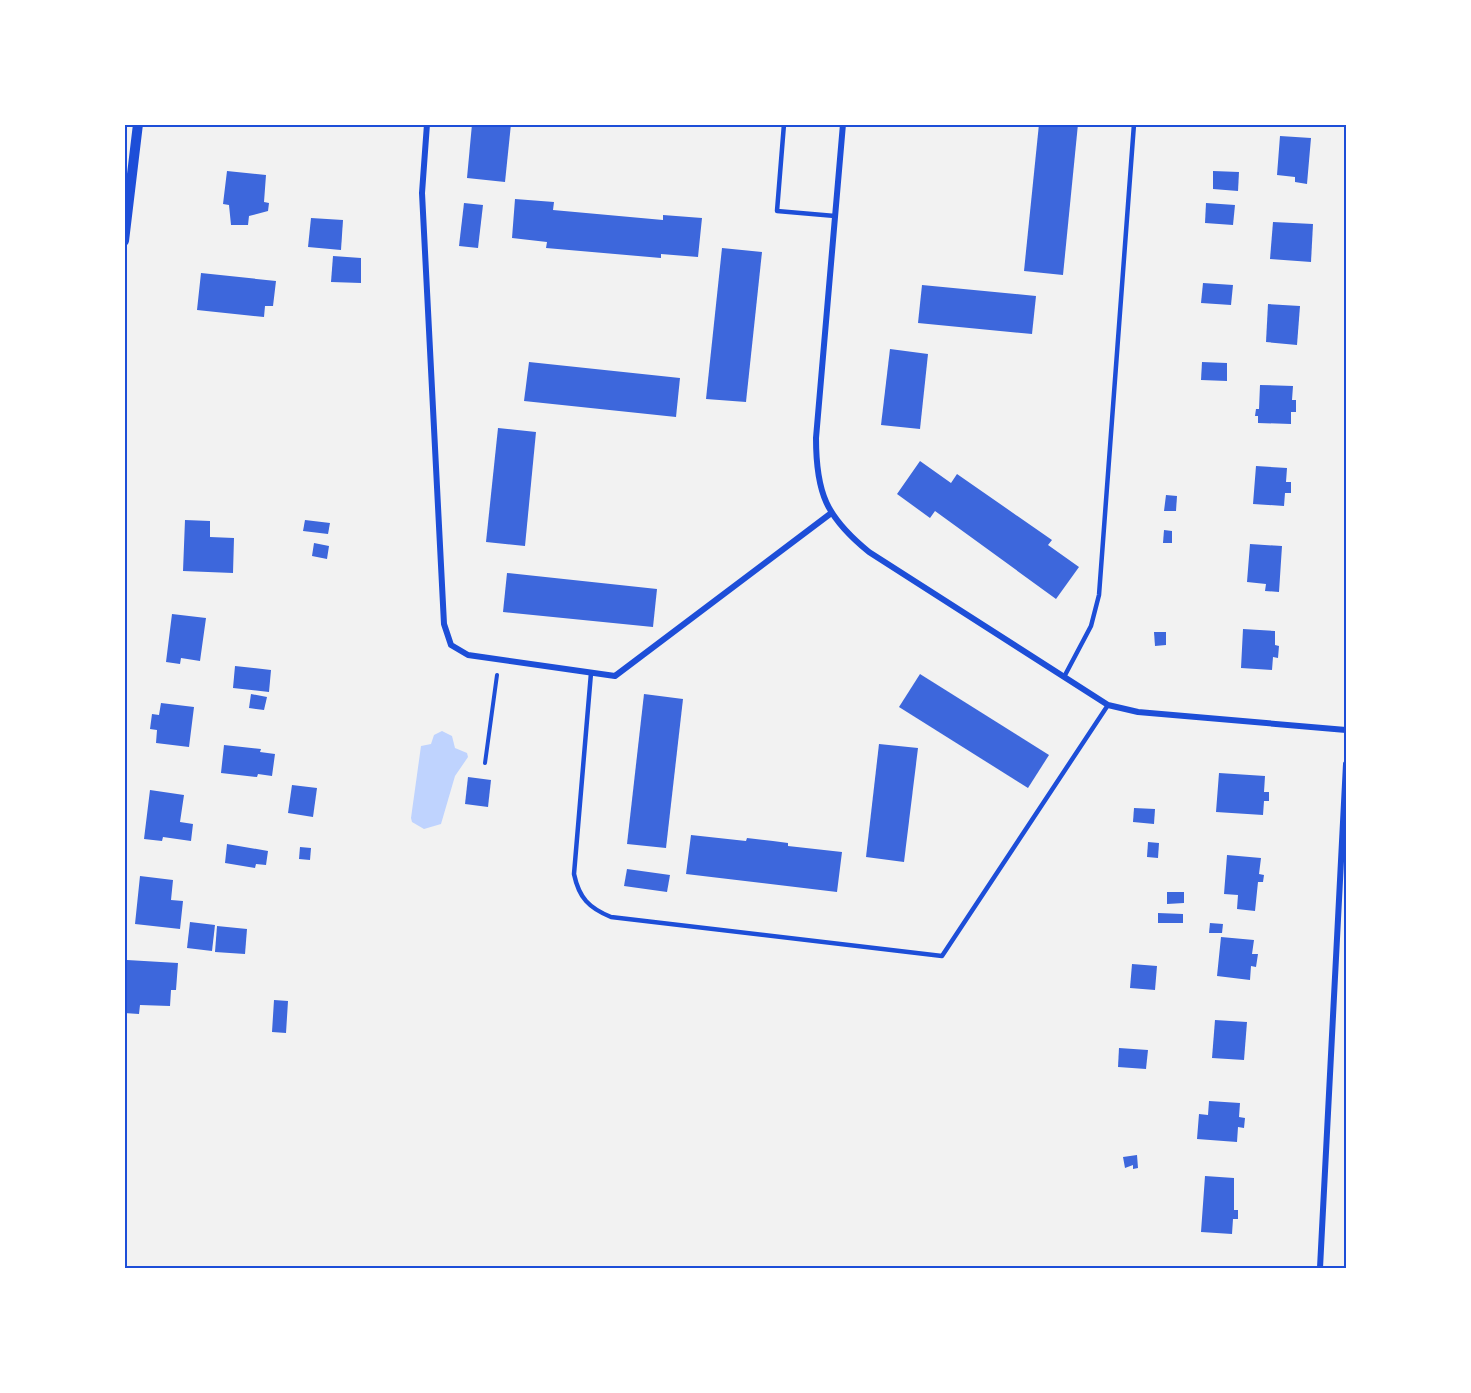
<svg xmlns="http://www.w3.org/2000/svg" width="1471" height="1393" font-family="'Fira Sans',sans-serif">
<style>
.water{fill:#bfd3fe}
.building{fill:#3d67dc}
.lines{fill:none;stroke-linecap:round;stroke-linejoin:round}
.path{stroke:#1d4ed8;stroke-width:4}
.service{stroke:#1d4ed8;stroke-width:4.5}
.minor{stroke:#1d4ed8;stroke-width:6}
.tertiary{stroke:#1d4ed8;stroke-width:10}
.neatline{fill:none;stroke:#1d4ed8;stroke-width:2}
</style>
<rect width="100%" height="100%" fill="#f2f2f2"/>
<!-- water -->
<path class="water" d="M 442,731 L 452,736 L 455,748 L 467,753 L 468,757 L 455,776 L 441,824 L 424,829 L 412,822 L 411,818 L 421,746 L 431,744 L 434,735 Z"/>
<!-- building -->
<g class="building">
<path d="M 472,124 L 511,124 L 505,182 L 467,178 Z"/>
<path d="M 1039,124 L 1078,124 L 1063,275 L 1024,271 Z"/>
<path d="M 1280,136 L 1311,138 L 1307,184 L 1295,182 L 1295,177 L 1277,175 Z"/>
<path d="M 227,171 L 266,175 L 264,202 L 269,203 L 268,211 L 249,216 L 248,225 L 231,225 L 229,205 L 223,204 Z"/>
<path d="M 1213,171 L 1239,172 L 1238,191 L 1213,189 Z"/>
<path d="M 515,199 L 554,202 L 553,210 L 663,220 L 663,215 L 702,218 L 698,257 L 661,254 L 661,258 L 546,248 L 547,242 L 512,238 Z"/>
<path d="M 464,203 L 483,205 L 478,248 L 459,246 Z"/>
<path d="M 1206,203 L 1235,205 L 1233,225 L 1205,223 Z"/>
<path d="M 311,218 L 343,220 L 341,250 L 308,247 Z"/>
<path d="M 1273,222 L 1313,224 L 1311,262 L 1270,259 Z"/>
<path d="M 722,248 L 762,252 L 746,402 L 706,399 Z"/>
<path d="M 333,256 L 361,258 L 361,283 L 331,282 Z"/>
<path d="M 201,273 L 276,281 L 273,306 L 265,306 L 264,317 L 197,310 Z"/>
<path d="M 1203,283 L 1233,285 L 1231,305 L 1201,303 Z"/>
<path d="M 922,285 L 1036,296 L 1032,334 L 918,323 Z"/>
<path d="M 1268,304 L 1300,306 L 1297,345 L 1266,342 Z"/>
<path d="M 890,349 L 928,354 L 920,429 L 881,425 Z"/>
<path d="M 529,362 L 680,378 L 676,417 L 524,401 Z"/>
<path d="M 1202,362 L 1227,363 L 1227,381 L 1201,380 Z"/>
<path d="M 1260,385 L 1293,386 L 1292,400 L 1296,400 L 1296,412 L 1291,412 L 1291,424 L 1258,423 L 1258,416 L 1255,416 L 1256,409 L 1259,409 Z"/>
<path d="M 498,428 L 536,432 L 525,546 L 486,542 Z"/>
<path d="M 920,461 L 951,483 L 957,474 L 1052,540 L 1048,545 L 1079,567 L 1056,599 L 935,511 L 930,518 L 897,494 Z"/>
<path d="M 1256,466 L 1287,468 L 1286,482 L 1291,482 L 1291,493 L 1285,493 L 1284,506 L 1253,504 Z"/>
<path d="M 1166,495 L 1177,496 L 1176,511 L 1164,511 Z"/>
<path d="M 185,520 L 210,521 L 210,537 L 234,538 L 233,573 L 183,571 Z"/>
<path d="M 305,520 L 330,523 L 328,534 L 303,531 Z"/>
<path d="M 1164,530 L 1172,531 L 1172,543 L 1163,543 Z"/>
<path d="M 314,543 L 329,546 L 327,559 L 312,556 Z"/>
<path d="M 1250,544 L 1282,546 L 1279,592 L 1265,591 L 1266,584 L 1247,582 Z"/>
<path d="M 507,573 L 657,589 L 653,627 L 503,612 Z"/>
<path d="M 172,614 L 206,618 L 200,661 L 181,658 L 180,664 L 166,662 Z"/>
<path d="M 1243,629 L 1275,631 L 1275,645 L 1279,646 L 1278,658 L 1273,657 L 1272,670 L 1241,668 Z"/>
<path d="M 1154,632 L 1166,632 L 1166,645 L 1155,646 Z"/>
<path d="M 235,666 L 271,670 L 269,692 L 233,688 Z"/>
<path d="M 920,674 L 1049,755 L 1028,788 L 899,707 Z"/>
<path d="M 251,694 L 267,697 L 264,710 L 249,708 Z"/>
<path d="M 644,694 L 683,699 L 666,848 L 627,844 Z"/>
<path d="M 161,703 L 194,707 L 189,747 L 156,743 L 157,730 L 150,729 L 152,714 L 159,715 Z"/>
<path d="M 879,744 L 918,748 L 904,862 L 866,857 Z"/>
<path d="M 224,745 L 261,749 L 260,752 L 275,754 L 272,776 L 258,774 L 257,777 L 221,773 Z"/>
<path d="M 1219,773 L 1265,776 L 1264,792 L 1269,792 L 1269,801 L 1264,801 L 1263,815 L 1216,812 Z"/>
<path d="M 468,777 L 491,780 L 488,807 L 465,804 Z"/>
<path d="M 292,785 L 317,788 L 313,817 L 288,813 Z"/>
<path d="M 150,790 L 184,795 L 180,822 L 193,824 L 191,841 L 163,837 L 162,841 L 144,839 Z"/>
<path d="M 1134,808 L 1155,809 L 1154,824 L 1133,822 Z"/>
<path d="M 691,835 L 746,841 L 747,838 L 773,841 L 788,843 L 788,846 L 842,852 L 837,892 L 686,874 Z"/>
<path d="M 1148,842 L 1159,843 L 1158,858 L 1147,857 Z"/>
<path d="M 227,844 L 268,851 L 266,865 L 256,864 L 255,868 L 225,863 Z"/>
<path d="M 300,847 L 311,848 L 310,860 L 299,859 Z"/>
<path d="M 1227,855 L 1261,858 L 1259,874 L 1264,875 L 1263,882 L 1258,882 L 1255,911 L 1237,909 L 1238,895 L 1224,894 Z"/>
<path d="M 627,869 L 670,875 L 667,892 L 624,886 Z"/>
<path d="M 140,876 L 173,880 L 171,900 L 183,901 L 180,929 L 135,924 Z"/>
<path d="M 1167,892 L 1184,892 L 1184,903 L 1167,904 Z"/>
<path d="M 1158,913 L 1183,914 L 1183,923 L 1158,923 Z"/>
<path d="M 190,922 L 215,925 L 212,951 L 187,948 Z"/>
<path d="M 1210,923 L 1223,924 L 1222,933 L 1209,933 Z"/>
<path d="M 217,926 L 247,929 L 245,954 L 215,952 Z"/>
<path d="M 1221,937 L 1254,940 L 1252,954 L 1258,954 L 1256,967 L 1251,966 L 1250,980 L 1217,976 Z"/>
<path d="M 127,960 L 178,963 L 176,990 L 171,990 L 170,1006 L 140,1005 L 139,1014 L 124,1013 Z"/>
<path d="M 1132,964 L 1157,966 L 1155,990 L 1130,988 Z"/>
<path d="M 274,1000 L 288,1001 L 286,1033 L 272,1032 Z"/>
<path d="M 1215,1020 L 1247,1022 L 1244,1060 L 1212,1058 Z"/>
<path d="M 1119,1048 L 1148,1050 L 1146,1069 L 1118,1067 Z"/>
<path d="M 1209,1101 L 1240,1103 L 1239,1117 L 1245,1118 L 1244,1128 L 1238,1127 L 1237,1142 L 1197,1139 L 1199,1114 L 1208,1115 Z"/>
<path d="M 1137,1155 L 1138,1168 L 1133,1169 L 1133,1165 L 1125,1168 L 1123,1157 Z"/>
<path d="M 1205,1176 L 1234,1178 L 1234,1210 L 1238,1210 L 1238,1219 L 1233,1219 L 1232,1234 L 1201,1232 Z"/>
</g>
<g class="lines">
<!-- path -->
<path class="path" d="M 485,763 L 497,675"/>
<!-- service -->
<g class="service">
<path d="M 784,124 L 777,211 L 835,216"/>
<path d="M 591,673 L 574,874 C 579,898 589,908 611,917 L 942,956 L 1108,705"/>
<path d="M 1064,677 L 1091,626 L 1099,595 L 1134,124"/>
</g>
<!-- minor -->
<g class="minor">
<path d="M 427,124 L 422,193 L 444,624 L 451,645 L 468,655 L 615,676 L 830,514"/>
<path d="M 843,124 L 816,438 C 816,493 826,517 869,552 L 1108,705 L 1138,712 L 1346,730"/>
<path d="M 1320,1268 L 1346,764"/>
</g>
<!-- tertiary -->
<path class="tertiary" d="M 124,241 L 138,124"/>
</g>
<!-- border -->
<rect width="1471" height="1393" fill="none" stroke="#ffffff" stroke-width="252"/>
<rect x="126" y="126" width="1219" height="1141" class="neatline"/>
</svg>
